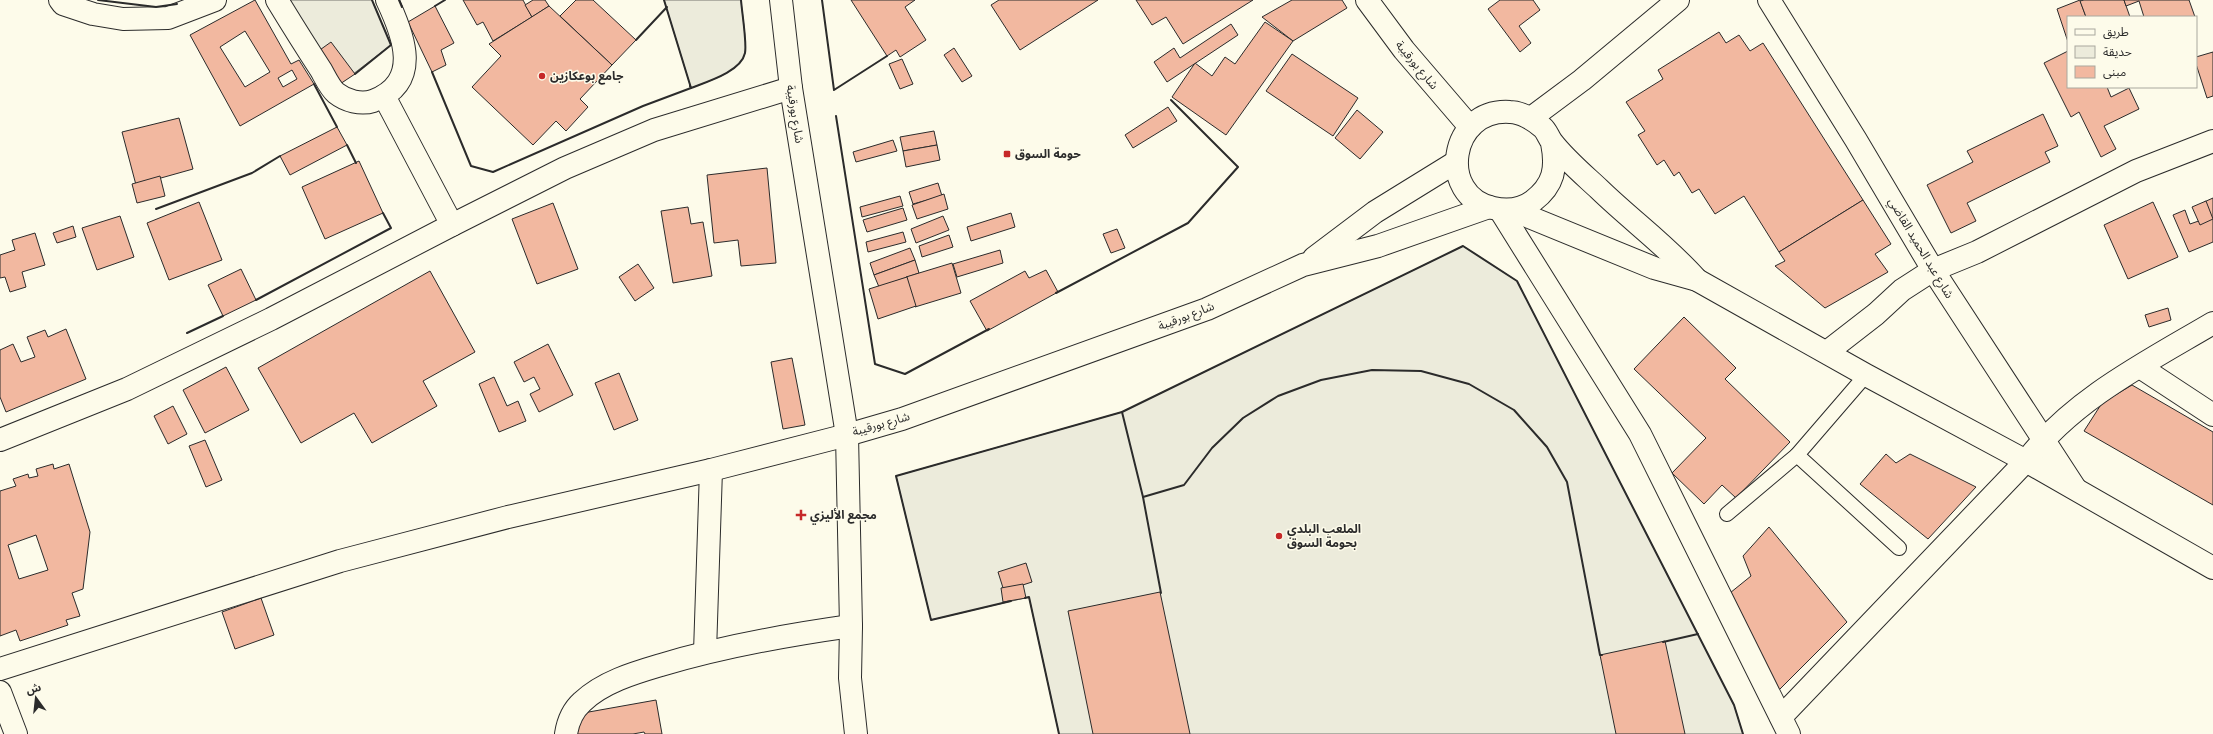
<svg xmlns="http://www.w3.org/2000/svg" width="2213" height="734" font-family="Karla,'Noto Sans Arabic',sans-serif">
<style>
.green{fill:#ecebdb;stroke:#74746e}
.building{fill:#f2b8a0;stroke:#2b2b2b;fill-rule:evenodd}
.lines{fill:none;stroke-linecap:round;stroke-linejoin:round}
.lane-casing{stroke:#2b2b2b;stroke-width:16}
.street-casing{stroke:#2b2b2b;stroke-width:24}
.secondary-casing{stroke:#2b2b2b;stroke-width:24}
.lane{stroke:#fdfbea;stroke-width:14}
.street{stroke:#fdfbea;stroke-width:22}
.secondary{stroke:#fdfbea;stroke-width:22}
.wall{stroke:#2b2b2b;stroke-width:2}
.poi-dot{fill:#c62828;stroke:#fdfbea;stroke-width:1.5}
.labels{text-anchor:middle;stroke-width:3;stroke-linejoin:round;paint-order:stroke}
.street-label{font-size:12px;fill:#2b2b2b;stroke:#fdfbea}
.poi-label{font-size:12px;font-weight:bold;fill:#2b2b2b;stroke:#fdfbea;text-anchor:start}
</style>
<rect width="100%" height="100%" fill="#fdfbea"/>
<!-- green -->
<g class="green">
<path d="M 285,0 L 372,0 L 391,45 L 340,84 Z"/>
<path d="M 664,0 L 741,0 C 742,13 747,43 745,53 C 741,72 706,82 691,88 Z"/>
<path d="M 1463,246 L 1517,281 L 1734,705 L 1743,734 L 1059,734 L 1029,597 L 931,620 L 896,476 L 1122,412 Z"/>
</g>
<!-- building -->
<g class="building">
<path d="M 255,0 L 291,64 L 299,60 L 314,84 L 240,126 L 190,35 ZM 245,31 L 270,72 L 245,87 L 220,47 ZM 292,70 L 297,79 L 283,87 L 278,78 Z"/>
<path d="M 463,0 L 523,0 L 532,17 L 493,41 L 483,22 L 477,25 Z"/>
<path d="M 533,0 L 545,0 L 549,6 L 532,17 L 525,5 Z"/>
<path d="M 576,0 L 593,0 L 636,40 L 612,65 L 560,16 Z"/>
<path d="M 851,0 L 915,0 L 905,7 L 926,40 L 900,57 L 896,50 L 887,56 Z"/>
<path d="M 999,0 L 1098,0 L 1020,50 L 991,5 Z"/>
<path d="M 1136,0 L 1253,0 L 1183,44 L 1166,17 L 1152,25 Z"/>
<path d="M 1292,0 L 1342,0 L 1347,8 L 1293,41 L 1262,17 Z"/>
<path d="M 1500,0 L 1533,0 L 1540,10 L 1519,26 L 1531,43 L 1520,52 L 1488,9 Z"/>
<path d="M 2080,0 L 2086,17 L 2068,17 L 2068,42 L 2057,9 Z"/>
<path d="M 2084,0 L 2124,0 L 2130,17 L 2086,17 L 2080,1 Z"/>
<path d="M 2124,0 L 2189,0 L 2195,17 L 2144,17 L 2139,1 L 2126,6 Z"/>
<path d="M 435,6 L 454,43 L 441,50 L 446,65 L 432,72 L 408,22 Z"/>
<path d="M 549,6 L 612,65 L 580,99 L 588,107 L 566,131 L 556,121 L 533,145 L 472,87 L 501,56 L 489,44 Z"/>
<path d="M 1265,22 L 1293,41 L 1226,135 L 1172,97 L 1195,63 L 1212,76 L 1225,57 L 1235,64 Z"/>
<path d="M 1231,24 L 1238,35 L 1167,82 L 1154,62 L 1174,48 L 1180,58 Z"/>
<path d="M 1719,32 L 1726,43 L 1739,35 L 1750,51 L 1763,43 L 1863,200 L 1779,252 L 1744,196 L 1715,214 L 1699,189 L 1692,193 L 1679,172 L 1674,176 L 1664,160 L 1657,165 L 1638,135 L 1645,131 L 1626,102 L 1663,79 L 1658,70 Z"/>
<path d="M 331,42 L 355,74 L 340,84 L 317,52 Z"/>
<path d="M 954,48 L 972,76 L 962,82 L 944,55 Z"/>
<path d="M 2068,51 L 2068,87 L 2107,87 L 2111,97 L 2129,88 L 2139,109 L 2104,126 L 2116,149 L 2101,157 L 2079,112 L 2071,117 L 2044,63 Z"/>
<path d="M 2213,52 L 2213,96 L 2207,98 L 2196,64 L 2196,57 Z"/>
<path d="M 1292,54 L 1358,98 L 1333,136 L 1266,91 Z"/>
<path d="M 902,59 L 913,84 L 900,89 L 889,64 Z"/>
<path d="M 1168,107 L 1177,121 L 1133,148 L 1125,135 Z"/>
<path d="M 1357,110 L 1383,132 L 1360,159 L 1335,138 Z"/>
<path d="M 2043,114 L 2058,146 L 2045,152 L 2050,162 L 1967,203 L 1976,221 L 1951,233 L 1927,185 L 1973,162 L 1967,151 Z"/>
<path d="M 179,118 L 193,169 L 136,185 L 122,132 Z"/>
<path d="M 337,127 L 347,145 L 290,175 L 280,156 Z"/>
<path d="M 934,131 L 937,145 L 903,151 L 900,137 Z"/>
<path d="M 893,140 L 897,151 L 856,162 L 853,152 Z"/>
<path d="M 937,145 L 940,160 L 906,167 L 903,151 Z"/>
<path d="M 359,161 L 383,213 L 325,239 L 302,187 Z"/>
<path d="M 767,168 L 776,263 L 741,266 L 738,240 L 714,243 L 707,175 Z"/>
<path d="M 160,176 L 165,196 L 137,203 L 132,184 Z"/>
<path d="M 938,183 L 942,196 L 913,204 L 909,192 Z"/>
<path d="M 944,194 L 948,209 L 917,219 L 912,205 Z"/>
<path d="M 900,196 L 903,206 L 862,217 L 860,207 Z"/>
<path d="M 2213,198 L 2213,242 L 2189,252 L 2173,215 L 2185,210 L 2190,224 L 2210,217 L 2204,202 Z"/>
<path d="M 1863,200 L 1891,244 L 1875,254 L 1888,272 L 1825,308 L 1775,266 L 1785,261 L 1779,252 Z"/>
<path d="M 2206,201 L 2213,219 L 2200,225 L 2192,207 Z"/>
<path d="M 199,202 L 222,260 L 169,280 L 147,223 Z"/>
<path d="M 2153,202 L 2178,257 L 2128,279 L 2104,225 Z"/>
<path d="M 553,203 L 578,269 L 537,284 L 512,219 Z"/>
<path d="M 688,207 L 691,224 L 703,222 L 712,276 L 673,283 L 661,211 Z"/>
<path d="M 903,208 L 907,220 L 867,232 L 863,220 Z"/>
<path d="M 1011,213 L 1015,227 L 971,241 L 967,227 Z"/>
<path d="M 120,216 L 134,257 L 97,270 L 82,228 Z"/>
<path d="M 943,216 L 949,230 L 916,243 L 911,229 Z"/>
<path d="M 73,226 L 76,237 L 57,243 L 53,233 Z"/>
<path d="M 1117,229 L 1125,248 L 1111,253 L 1103,234 Z"/>
<path d="M 903,232 L 906,242 L 868,252 L 866,242 Z"/>
<path d="M 35,233 L 45,265 L 22,272 L 26,287 L 10,292 L 5,277 L 0,278 L 0,255 L 15,250 L 12,240 Z"/>
<path d="M 949,235 L 953,247 L 922,257 L 919,246 Z"/>
<path d="M 910,248 L 915,260 L 874,275 L 870,263 Z"/>
<path d="M 1000,250 L 1003,263 L 957,277 L 953,264 Z"/>
<path d="M 915,260 L 919,273 L 879,287 L 874,275 Z"/>
<path d="M 952,263 L 961,293 L 915,307 L 906,277 Z"/>
<path d="M 638,264 L 654,288 L 635,301 L 619,277 Z"/>
<path d="M 241,269 L 256,300 L 223,316 L 208,285 Z"/>
<path d="M 1046,270 L 1058,292 L 987,331 L 970,301 L 1025,271 L 1029,278 Z"/>
<path d="M 430,271 L 475,352 L 423,381 L 437,406 L 372,443 L 354,413 L 301,443 L 258,368 Z"/>
<path d="M 907,277 L 916,306 L 878,319 L 869,289 Z"/>
<path d="M 2168,308 L 2171,320 L 2149,327 L 2145,315 Z"/>
<path d="M 1684,317 L 1736,368 L 1725,379 L 1790,442 L 1736,498 L 1722,485 L 1704,504 L 1672,473 L 1706,438 L 1634,369 Z"/>
<path d="M 66,329 L 86,379 L 6,412 L 0,397 L 0,350 L 13,344 L 21,362 L 35,357 L 27,337 L 45,330 L 48,337 Z"/>
<path d="M 548,344 L 573,395 L 539,412 L 530,394 L 540,389 L 534,377 L 524,382 L 514,362 Z"/>
<path d="M 792,358 L 805,425 L 783,429 L 771,362 Z"/>
<path d="M 226,367 L 249,410 L 205,433 L 183,390 Z"/>
<path d="M 619,373 L 638,420 L 614,430 L 595,383 Z"/>
<path d="M 494,377 L 507,406 L 518,401 L 526,421 L 499,432 L 479,384 Z"/>
<path d="M 2132,385 L 2213,432 L 2213,505 L 2084,431 L 2102,403 Z"/>
<path d="M 173,406 L 187,434 L 168,444 L 154,416 Z"/>
<path d="M 205,440 L 222,480 L 206,487 L 189,446 Z"/>
<path d="M 1886,454 L 1896,463 L 1910,454 L 1976,487 L 1928,539 L 1860,484 Z"/>
<path d="M 53,464 L 54,469 L 69,464 L 90,532 L 83,589 L 72,593 L 80,616 L 66,620 L 68,625 L 20,641 L 16,630 L 0,636 L 0,491 L 16,486 L 13,479 L 28,474 L 29,478 L 38,476 L 36,469 ZM 36,535 L 48,570 L 19,579 L 8,545 Z"/>
<path d="M 1769,527 L 1847,622 L 1775,694 L 1725,597 L 1751,576 L 1743,556 Z"/>
<path d="M 1026,563 L 1032,582 L 1004,591 L 998,572 Z"/>
<path d="M 1023,584 L 1026,598 L 1003,602 L 1001,588 Z"/>
<path d="M 1160,592 L 1190,734 L 1093,734 L 1068,611 Z"/>
<path d="M 261,598 L 274,635 L 235,649 L 222,612 Z"/>
<path d="M 1665,641 L 1685,734 L 1616,734 L 1600,655 Z"/>
<path d="M 656,700 L 662,734 L 645,734 L 644,732 L 633,734 L 576,734 L 572,715 Z"/>
</g>
<g class="lines">
<defs>
<g id="lane">
<path d="M 1797,455 L 1899,548"/>
<path d="M 1727,514 L 1797,455 L 1866,375"/>
</g>
<g id="street">
<path d="M 60,0 L 63,4 L 93,14 L 123,19 L 168,18 L 215,0"/>
<path d="M 277,0 C 291,23 306,47 321,70 C 325,77 330,88 336,93 C 346,101 361,105 373,101 C 422,82 404,36 387,0"/>
<path d="M 384,96 L 452,225"/>
<path d="M 1500,210 L 1640,434 L 1789,734"/>
<path d="M 1827,352 L 1876,314 L 1902,290 L 1933,270 L 1977,252 L 2136,171 L 2213,141"/>
<path d="M 2140,367 L 2213,415"/>
<path d="M 0,440 L 127,389 L 271,319 L 452,225 L 565,168 L 654,130 L 791,88"/>
<path d="M 705,652 L 711,470"/>
<path d="M 0,669 L 340,561 L 508,517 L 711,470 L 847,435"/>
<path d="M 0,692 L 16,734"/>
<path d="M 1781,717 L 2026,461 C 2073,399 2147,362 2213,323"/>
<path d="M 566,734 C 568,721 572,711 582,702 C 603,682 634,673 661,665 C 724,646 787,635 851,626"/>
</g>
<g id="secondary">
<path d="M 781,0 L 791,88 L 847,435 L 851,626 L 850,678 L 856,734"/>
<path d="M 1367,0 L 1404,50 L 1470,127"/>
<path d="M 1769,0 L 1856,140 L 1933,270 L 2075,488"/>
<path d="M 1531,118 L 1582,80 L 1678,0"/>
<path d="M 1552,143 C 1557,168 1554,185 1533,201 C 1521,210 1506,211 1493,208 C 1437,196 1449,108 1510,112 C 1521,112 1534,120 1542,127 C 1547,131 1548,137 1552,142 C 1565,159 1584,175 1599,189 C 1632,221 1666,245 1697,280"/>
<path d="M 1512,210 L 1654,268 L 1697,280 L 1866,375 L 2026,461 L 2213,568"/>
<path d="M 1314,258 L 1375,212 L 1456,162"/>
<path d="M 847,435 L 902,419 L 1207,309 L 1303,265 L 1378,246 L 1489,207"/>
</g>
</defs>
<!-- lane casing -->
<use href="#lane" class="lane-casing"/>
<!-- street casing -->
<use href="#street" class="street-casing"/>
<!-- secondary casing -->
<use href="#secondary" class="secondary-casing"/>
<!-- lane -->
<use href="#lane" class="lane"/>
<!-- street -->
<use href="#street" class="street"/>
<!-- secondary -->
<use href="#secondary" class="secondary"/>
<!-- wall -->
<g class="wall">
<path d="M 98,0 L 156,7 L 177,4"/>
<path d="M 399,0 L 402,7"/>
<path d="M 822,0 L 834,90 L 887,56"/>
<path d="M 435,6 L 445,0"/>
<path d="M 636,40 L 667,7"/>
<path d="M 432,72 L 471,166 L 493,172 L 643,106 L 691,88 L 664,0"/>
<path d="M 355,74 L 391,45 L 372,0"/>
<path d="M 314,84 L 337,127"/>
<path d="M 690,86 L 691,88 C 706,82 741,72 745,53 C 747,43 742,13 741,0"/>
<path d="M 836,116 L 875,364 L 905,374 L 989,329"/>
<path d="M 347,145 L 356,163"/>
<path d="M 156,209 L 252,173 L 280,156"/>
<path d="M 1056,293 L 1188,223 L 1238,167 L 1171,100"/>
<path d="M 256,300 L 391,228 L 383,213"/>
<path d="M 187,333 L 223,316"/>
<path d="M 1122,412 L 1143,497 L 1161,593"/>
<path d="M 1143,497 L 1184,485 L 1212,448 L 1243,418 L 1278,396 L 1321,380 L 1372,370 L 1421,371 L 1469,384 L 1514,410 L 1547,447 L 1567,482 L 1600,655 L 1602,655"/>
<path d="M 1025,598 L 1029,597 L 1059,734"/>
<path d="M 1011,601 L 931,620 L 896,476 L 1122,412 L 1463,246 L 1517,281 L 1734,705 L 1743,734"/>
<path d="M 1663,642 L 1698,634"/>
</g>
</g>
<!-- markers -->
<g class="poi-dot">
<circle cx="542" cy="76" r="4"/>
<rect x="1003" y="150" width="8" height="8" rx="2"/>
<path d="M799 509h4v4h4v4h-4v4h-4v-4h-4v-4h4z"/>
<circle cx="1279" cy="536" r="4"/>
</g>
<g class="labels">
<!-- street labels -->
<g class="street-label">
<text transform="translate(1417 65) rotate(50)" y="4">شارع بورقيبة</text>
<text transform="translate(795 114) rotate(81)" y="4">شارع بورقيبة</text>
<text transform="translate(1921 248) rotate(59)" y="4">شارع عبد الحميد القاضي</text>
<text transform="translate(1186 316) rotate(-21)" y="4">شارع بورقيبة</text>
<text transform="translate(881 424) rotate(-16)" y="4">شارع بورقيبة</text>
</g>
<!-- poi labels -->
<g class="poi-label">
<text x="550" y="80">جامع بوعكازين</text>
<text x="1015" y="158">حومة السوق</text>
<text x="810" y="519">مجمع الأليزي</text>
<text x="1287" y="533">الملعب البلدي<tspan x="1287" dy="14">بحومة السوق</tspan></text>
</g>
</g>
<!-- legend -->
<rect x="2067" y="16" width="130" height="72" fill="#fdfbea" stroke="#a9a89e"/>
<rect x="2075" y="29" width="20" height="6" fill="#fdfbea" stroke="#a9a89e"/>
<text x="2103" y="36" font-size="12" fill="#2b2b2b">طريق</text>
<rect x="2075" y="46" width="20" height="12" fill="#ecebdb" stroke="#a9a89e"/>
<text x="2103" y="56" font-size="12" fill="#2b2b2b">حديقة</text>
<rect x="2075" y="66" width="20" height="12" fill="#f2b8a0" stroke="#a9a89e"/>
<text x="2103" y="76" font-size="12" fill="#2b2b2b">مبنى</text>
<!-- north arrow -->
<g transform="translate(36 698) rotate(345)" stroke="#fdfbea" stroke-width="3" paint-order="stroke">
<path d="M0-3L7 15L0 10L-7 15Z" fill="#2b2b2b"/>
<text y="-6" font-size="11" font-weight="bold" text-anchor="middle" fill="#2b2b2b">ش</text>
</g>
</svg>
